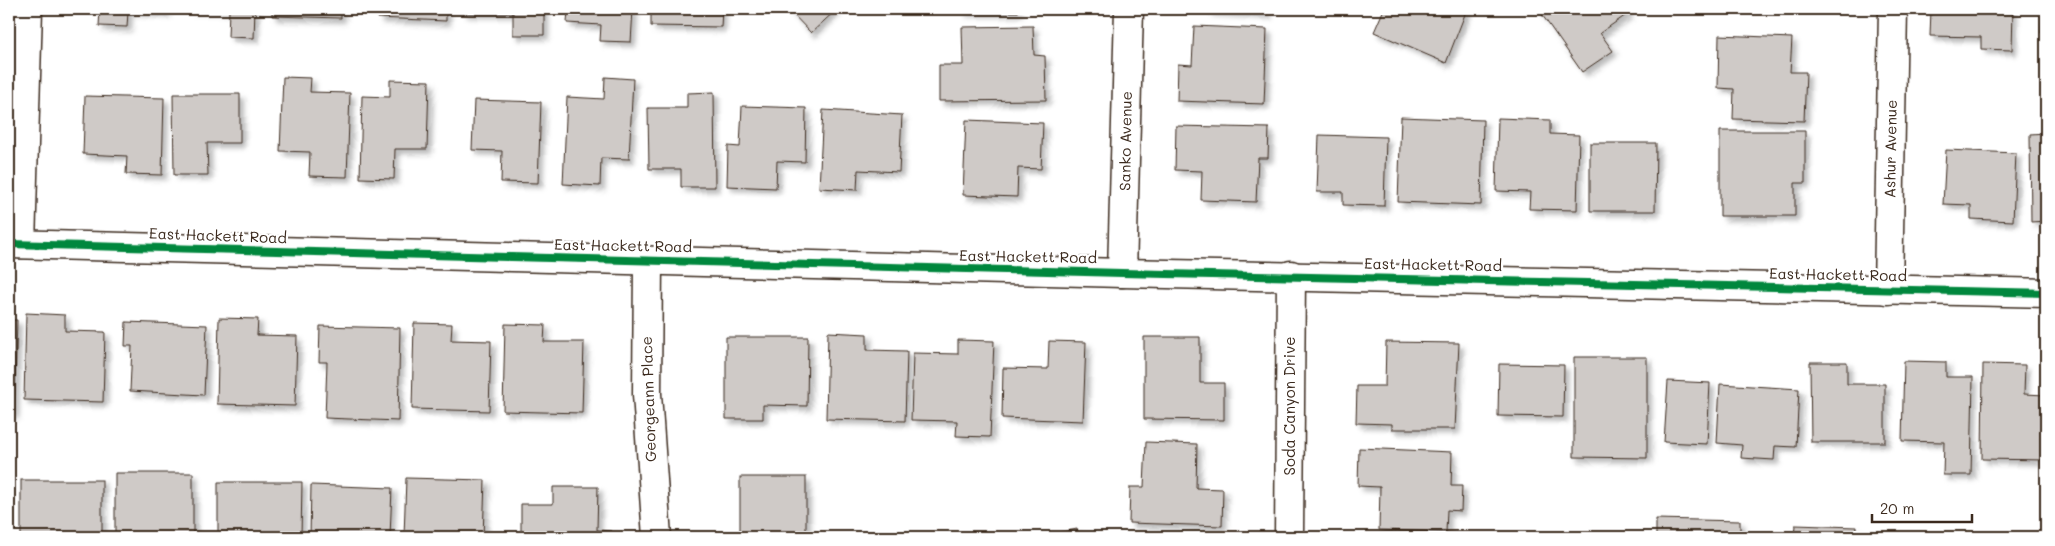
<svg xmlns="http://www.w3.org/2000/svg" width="2055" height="546" font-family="Mali,sans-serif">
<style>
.building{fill:#cfcac7;stroke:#3b2a1e;filter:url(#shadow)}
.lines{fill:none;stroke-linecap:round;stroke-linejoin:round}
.street-casing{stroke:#3b2a1e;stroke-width:31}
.street{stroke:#fff;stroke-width:28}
.cycleway-casing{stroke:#fff;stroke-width:11}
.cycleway{stroke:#00873e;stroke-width:8}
.labels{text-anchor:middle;stroke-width:4.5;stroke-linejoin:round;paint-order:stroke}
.street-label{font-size:15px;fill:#3b2a1e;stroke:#fff}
</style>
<defs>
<filter id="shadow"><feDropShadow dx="4.5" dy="4.5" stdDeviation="2.5" flood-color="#0004"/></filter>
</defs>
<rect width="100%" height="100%" fill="#fff"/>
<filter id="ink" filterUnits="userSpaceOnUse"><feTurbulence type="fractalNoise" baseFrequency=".02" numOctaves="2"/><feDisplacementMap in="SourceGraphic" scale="10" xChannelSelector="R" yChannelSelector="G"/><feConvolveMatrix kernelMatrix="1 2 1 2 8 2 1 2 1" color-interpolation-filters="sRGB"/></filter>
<g filter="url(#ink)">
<!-- building -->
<g class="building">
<path d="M 100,9 L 165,9 L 165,13 L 128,11 L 127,27 L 99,26 Z"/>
<path d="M 189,9 L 255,9 L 254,38 L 228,37 L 229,10 Z"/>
<path d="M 272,9 L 341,9 L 341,18 L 272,16 Z"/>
<path d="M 378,9 L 446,9 L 446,21 L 378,18 Z"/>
<path d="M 463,9 L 544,9 L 544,35 L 513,35 L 513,13 L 463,13 Z"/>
<path d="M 568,9 L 633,9 L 631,42 L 600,41 L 601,25 L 567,23 Z"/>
<path d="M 651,9 L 722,9 L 721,27 L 651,26 Z"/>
<path d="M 788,9 L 837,9 L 811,33 Z"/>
<rect x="962" y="9" width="56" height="3"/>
<path d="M 1208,9 L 1267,9 L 1267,14 L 1208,11 Z"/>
<path d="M 1384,9 L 1467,9 L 1446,63 L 1374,32 Z"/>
<path d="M 1538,9 L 1626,9 L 1629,13 L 1600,33 L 1613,51 L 1582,72 Z"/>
<path d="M 1931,9 L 2013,9 L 2012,50 L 1981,49 L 1981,37 L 1930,36 Z"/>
<path d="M 2042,9 L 2046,9 L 2046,33 L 2041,33 Z"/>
<path d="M 1033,26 L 1034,55 L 1045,56 L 1046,100 L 939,101 L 939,65 L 963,65 L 962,27 Z"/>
<path d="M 1194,26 L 1267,29 L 1264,104 L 1177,101 L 1178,64 L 1192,65 Z"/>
<path d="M 1719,35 L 1792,38 L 1790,72 L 1806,72 L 1804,121 L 1733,119 L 1734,89 L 1718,88 Z"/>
<path d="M 283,77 L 311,78 L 310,92 L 350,93 L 347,177 L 309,176 L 310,152 L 280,151 Z"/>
<path d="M 605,77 L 633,79 L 629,159 L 601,158 L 600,186 L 563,184 L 567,97 L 604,99 Z"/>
<path d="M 390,80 L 429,81 L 427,149 L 395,149 L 394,179 L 360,178 L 362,96 L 390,97 Z"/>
<path d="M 714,92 L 715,187 L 681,187 L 681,169 L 649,169 L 648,108 L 687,108 L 687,93 Z"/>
<path d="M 173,94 L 240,94 L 240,143 L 207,143 L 208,175 L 174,175 Z"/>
<path d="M 85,96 L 164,98 L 162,175 L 126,174 L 127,156 L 83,154 Z"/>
<path d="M 474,100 L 541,102 L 538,183 L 501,182 L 502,151 L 472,150 Z"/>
<path d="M 742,106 L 806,108 L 805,162 L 777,161 L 776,188 L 727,186 L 728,146 L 740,147 Z"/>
<path d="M 823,110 L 902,115 L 899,172 L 858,170 L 857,190 L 819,188 Z"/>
<path d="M 1401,117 L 1483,120 L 1481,205 L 1398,202 Z"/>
<path d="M 1498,118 L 1550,120 L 1550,134 L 1579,135 L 1577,210 L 1529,209 L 1530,192 L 1496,191 Z"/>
<path d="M 966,120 L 1043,123 L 1041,169 L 1018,168 L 1017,197 L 963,195 Z"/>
<path d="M 1176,126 L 1269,128 L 1268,158 L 1258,158 L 1256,202 L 1201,200 L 1202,171 L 1175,170 Z"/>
<path d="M 1720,131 L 1805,131 L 1805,183 L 1795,183 L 1795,216 L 1720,216 Z"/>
<path d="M 2046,133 L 2046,221 L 2031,222 L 2030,134 Z"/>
<path d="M 1319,135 L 1386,137 L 1384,206 L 1343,205 L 1343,192 L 1317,192 Z"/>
<path d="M 1590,143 L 1656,143 L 1655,211 L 1590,211 Z"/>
<path d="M 1946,150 L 2016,153 L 2013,221 L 1971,219 L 1971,205 L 1943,204 Z"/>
<path d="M 26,313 L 65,315 L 65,331 L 105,332 L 103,402 L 24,400 Z"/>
<path d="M 219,318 L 258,319 L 257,335 L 297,336 L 295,406 L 217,404 Z"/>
<path d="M 9,320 L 17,320 L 14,414 L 9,414 Z"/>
<path d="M 126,322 L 207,325 L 204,395 L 130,391 L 132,346 L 125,346 Z"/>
<path d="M 414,323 L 452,324 L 451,340 L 491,341 L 489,411 L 412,409 Z"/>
<path d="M 505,324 L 545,325 L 544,342 L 584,342 L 582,413 L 503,411 Z"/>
<path d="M 320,326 L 400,328 L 398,421 L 325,418 L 327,362 L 319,362 Z"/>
<path d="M 828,332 L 867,334 L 867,350 L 907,351 L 905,421 L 826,419 Z"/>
<path d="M 726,337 L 808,337 L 807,406 L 763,405 L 763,419 L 726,419 Z"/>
<path d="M 1144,337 L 1200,337 L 1200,383 L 1224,383 L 1224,420 L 1144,419 Z"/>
<path d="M 958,340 L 994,341 L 990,437 L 956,436 L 957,421 L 911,420 L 913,353 L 958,354 Z"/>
<path d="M 1049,341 L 1086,342 L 1083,421 L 1002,418 L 1003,368 L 1048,369 Z"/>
<path d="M 1386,342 L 1459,343 L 1455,429 L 1392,429 L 1392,424 L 1356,423 L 1357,386 L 1385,386 Z"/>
<path d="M 1574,357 L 1647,357 L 1647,458 L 1574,457 Z"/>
<path d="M 1904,361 L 1946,362 L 1946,377 L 1973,377 L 1971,475 L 1943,475 L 1944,442 L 1902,441 Z"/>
<path d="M 1810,362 L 1847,362 L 1847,384 L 1885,384 L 1885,442 L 1811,442 Z"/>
<path d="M 1499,364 L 1564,365 L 1563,417 L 1498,416 Z"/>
<path d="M 1983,364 L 2025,365 L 2024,394 L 2046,395 L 2046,460 L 1982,459 Z"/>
<path d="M 1668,381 L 1710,383 L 1707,444 L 1664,442 Z"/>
<path d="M 1720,384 L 1799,389 L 1796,447 L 1775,446 L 1774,460 L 1741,458 L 1742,445 L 1717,443 Z"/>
<path d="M 1146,442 L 1197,444 L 1196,488 L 1223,489 L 1222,526 L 1129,523 L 1130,487 L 1144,487 Z"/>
<path d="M 1359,448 L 1452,452 L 1451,486 L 1462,486 L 1461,511 L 1447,510 L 1446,532 L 1379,530 L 1380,487 L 1358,486 Z"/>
<path d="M 115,473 L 193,473 L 193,537 L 115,536 Z"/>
<rect x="740" y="477" width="66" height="60"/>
<path d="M 406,478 L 485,480 L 483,537 L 404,537 Z"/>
<rect x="21" y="480" width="81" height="57"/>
<path d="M 218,482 L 302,482 L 301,537 L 218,537 Z"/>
<path d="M 311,485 L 392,488 L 390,537 L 310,537 Z"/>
<path d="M 553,487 L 598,487 L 597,530 L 612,531 L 612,537 L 521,537 L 521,504 L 553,504 Z"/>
<path d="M 1656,519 L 1740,521 L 1740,537 L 1656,537 Z"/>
<path d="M 1795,525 L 1856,527 L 1856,537 L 1794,537 Z"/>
<path d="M 1077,529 L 1078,537 L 1038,537 Z"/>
<path d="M 1953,536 L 1953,537 L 1875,537 Z"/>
</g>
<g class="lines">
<defs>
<g id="street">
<path d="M 9,244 L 1122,273 L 2046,293"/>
<path d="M 21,244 L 28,9"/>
<path d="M 648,261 L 647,394 L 657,537"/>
<path d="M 1122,273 L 1129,9"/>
<path d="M 1888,290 L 1893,9"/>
<path d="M 1289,537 L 1291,275"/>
</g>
</defs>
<!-- street casing -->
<use href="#street" class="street-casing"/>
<!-- street -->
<use href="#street" class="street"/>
<defs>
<path id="cycleway" d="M 9,244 L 1122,273 L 2046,293"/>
</defs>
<!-- cycleway casing -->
<use href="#cycleway" class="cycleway-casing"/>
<!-- cycleway -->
<use href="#cycleway" class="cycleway"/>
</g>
</g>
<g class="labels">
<!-- street labels -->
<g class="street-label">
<text transform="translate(1126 141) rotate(-89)" y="5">Sanko Avenue</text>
<text transform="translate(1891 149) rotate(-89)" y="5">Ashur Avenue</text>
<text transform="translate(218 236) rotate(2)" y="5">East Hackett Road</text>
<text transform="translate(623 246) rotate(1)" y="5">East Hackett Road</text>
<text transform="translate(1028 257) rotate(1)" y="5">East Hackett Road</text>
<text transform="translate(1433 265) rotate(1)" y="5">East Hackett Road</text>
<text transform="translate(1838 275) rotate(1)" y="5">East Hackett Road</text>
<text transform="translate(649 399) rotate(-92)" y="5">Georgeann Place</text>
<text transform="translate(1290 406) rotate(-90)" y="5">Soda Canyon Drive</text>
</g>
</g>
<!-- margin -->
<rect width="2055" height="546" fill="none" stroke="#fff" stroke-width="30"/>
<rect x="15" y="15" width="2025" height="516" fill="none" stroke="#3b2a1e" stroke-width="2" filter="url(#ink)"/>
<!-- scale -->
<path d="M1872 514v8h100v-8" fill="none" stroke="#3b2a1e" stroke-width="2.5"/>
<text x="1880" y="514" font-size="15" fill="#3b2a1e" stroke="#ffffff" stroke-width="4" paint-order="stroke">20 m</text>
</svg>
